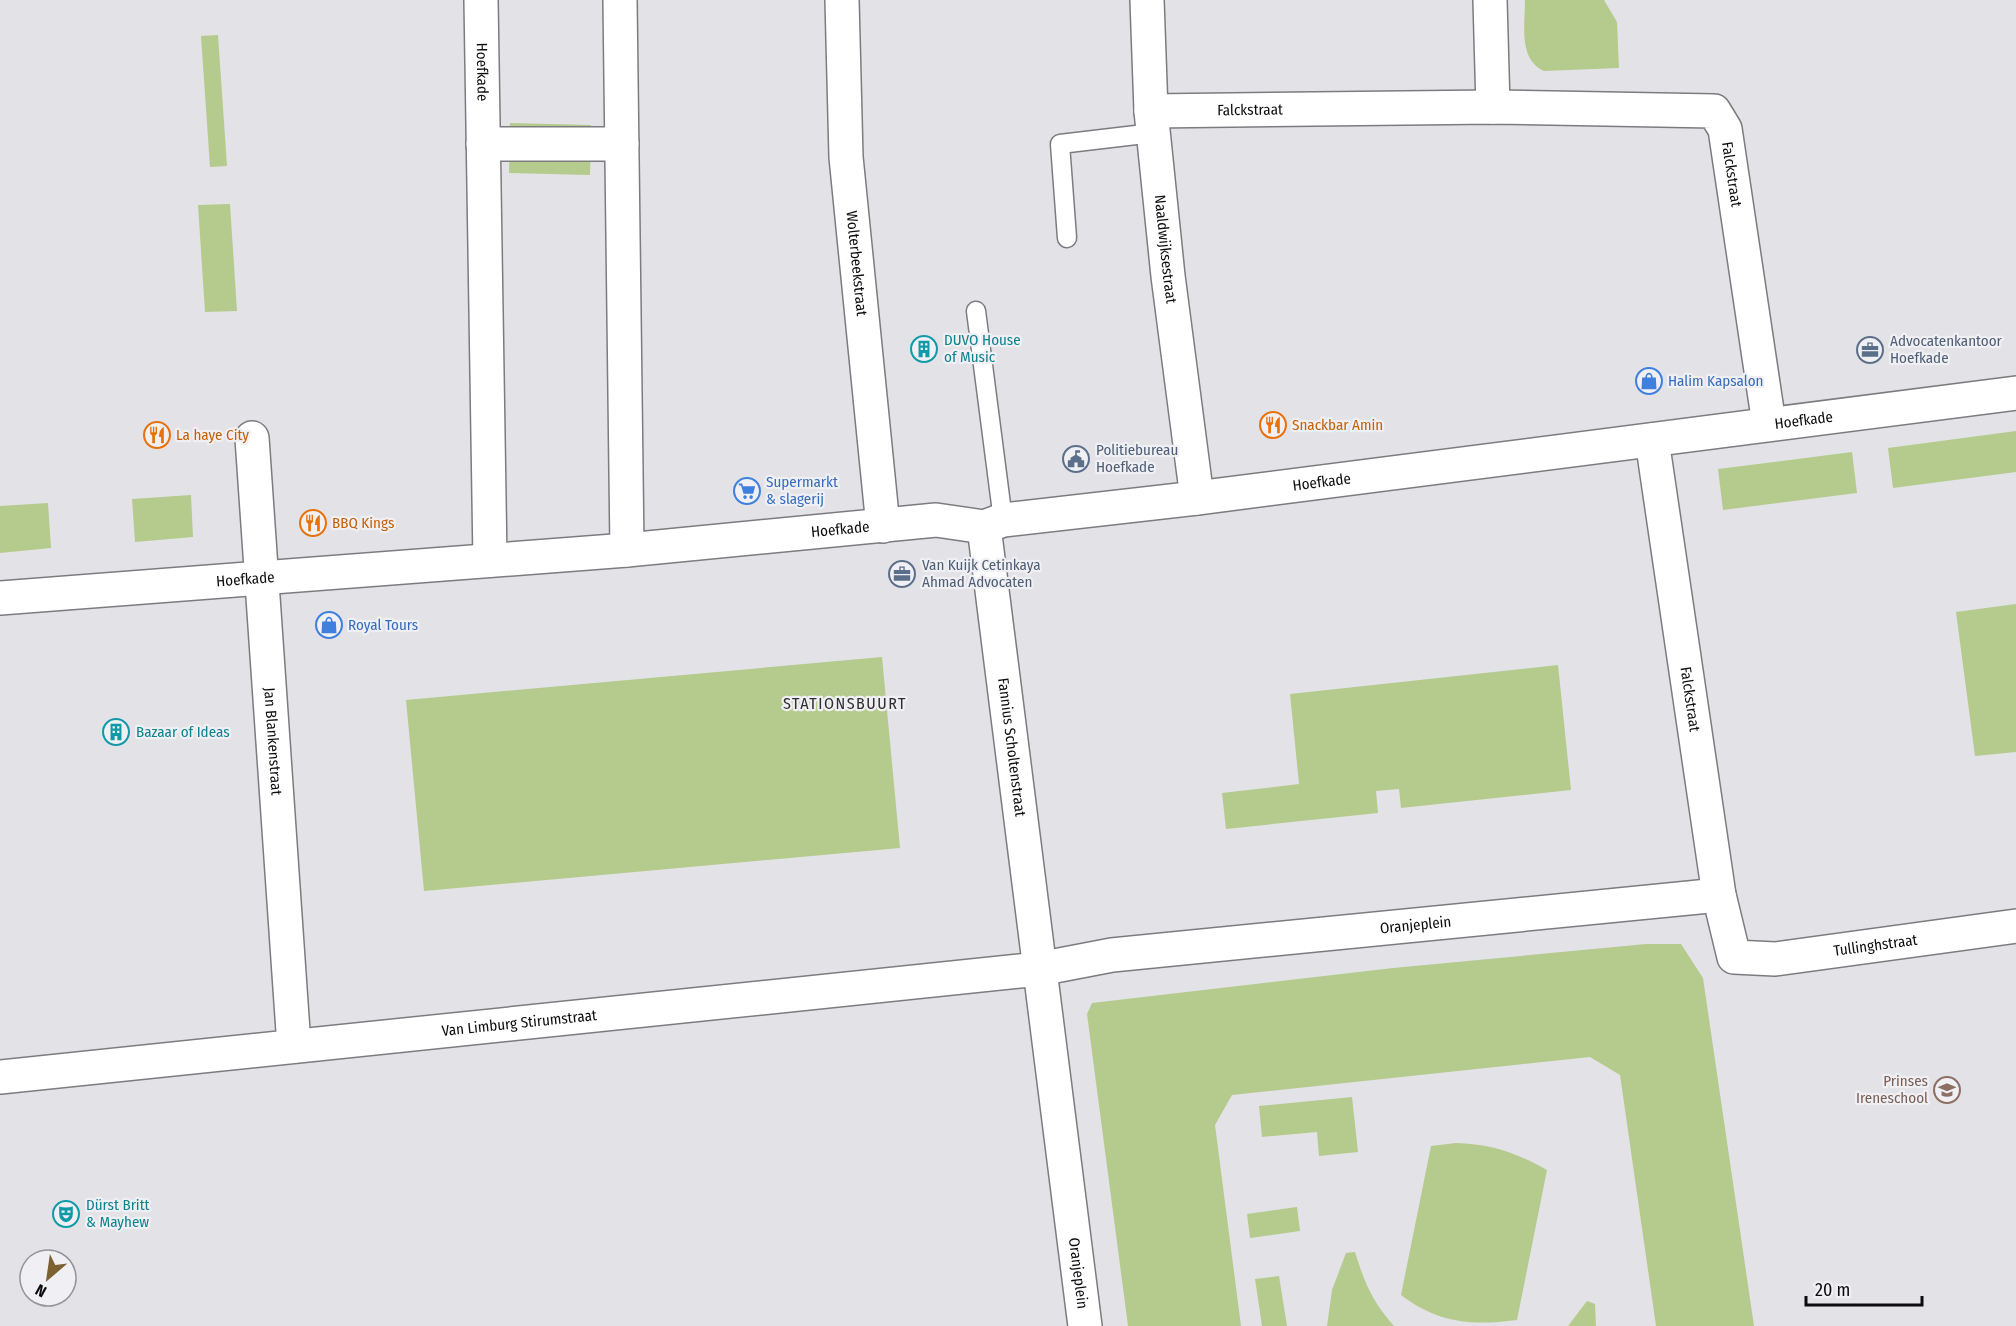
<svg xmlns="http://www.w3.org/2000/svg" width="2016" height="1326" font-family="'Fira Sans Condensed',sans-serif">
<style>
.green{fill:#b5cb8d}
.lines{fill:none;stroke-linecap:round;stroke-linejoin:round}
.lane-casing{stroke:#7c7b80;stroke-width:21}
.street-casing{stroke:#7c7b80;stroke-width:36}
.lane{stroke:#fff;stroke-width:18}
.street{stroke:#fff;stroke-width:33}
.labels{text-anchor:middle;stroke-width:4.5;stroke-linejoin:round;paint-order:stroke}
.street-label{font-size:15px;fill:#0c0c0e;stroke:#f0f0f4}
.culture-label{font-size:15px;fill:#0d838f;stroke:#f0f0f4;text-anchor:start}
.service-label{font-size:15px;fill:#4e5e75;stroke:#f0f0f4;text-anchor:start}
.shop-label{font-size:15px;fill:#366cbe;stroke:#f0f0f4;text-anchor:start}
.food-label{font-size:15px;fill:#c56008;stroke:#f0f0f4;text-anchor:start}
.education-label{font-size:15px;fill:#785e54;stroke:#f0f0f4;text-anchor:end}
.neighbourhood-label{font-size:16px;letter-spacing:1.5px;fill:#2f2f32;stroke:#f0f0f4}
</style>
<rect width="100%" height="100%" fill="#e3e2e7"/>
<!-- green -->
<g class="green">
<path d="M 1525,0 L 1604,0 L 1617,22 L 1619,68 L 1544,71 C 1518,59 1525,25 1525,0 Z"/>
<path d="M 218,35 L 227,166 L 210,167 L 201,36 Z"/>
<path d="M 510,123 L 591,125 L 590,175 L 509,173 Z"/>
<path d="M 230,204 L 237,311 L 205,312 L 198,205 Z"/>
<path d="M 2016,431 L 2016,472 L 1893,488 L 1888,448 Z"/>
<path d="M 1852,452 L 1857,493 L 1723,510 L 1718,469 Z"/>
<path d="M 191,495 L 193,537 L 135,542 L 132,499 Z"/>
<path d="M 48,503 L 51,548 L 0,553 L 0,506 Z"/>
<path d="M 2016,604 L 2016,752 L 1975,756 L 1956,612 Z"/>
<path d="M 882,657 L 900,848 L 424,891 L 406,700 Z"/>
<path d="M 1558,665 L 1571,790 L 1401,808 L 1399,789 L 1376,791 L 1378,813 L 1226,829 L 1222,793 L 1299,784 L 1290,694 Z"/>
<path d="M 1646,944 L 1681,944 L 1703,978 L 1754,1326 L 1656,1326 L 1620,1075 L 1590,1057 L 1232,1095 L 1215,1125 L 1241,1326 L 1128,1326 L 1087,1014 L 1092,1003 L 1393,968 Z"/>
<path d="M 1352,1097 L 1358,1152 L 1319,1156 L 1317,1132 L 1262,1137 L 1259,1106 Z"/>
<path d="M 1456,1143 C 1491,1144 1517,1153 1547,1170 L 1517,1320 C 1471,1326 1438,1323 1401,1295 L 1431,1146 Z"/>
<path d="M 1297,1207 L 1300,1231 L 1250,1238 L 1247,1214 Z"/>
<path d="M 1355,1252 C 1365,1284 1372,1301 1394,1326 L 1327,1326 L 1332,1290 L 1346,1253 Z"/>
<path d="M 1279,1276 L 1287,1326 L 1262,1326 L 1255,1279 Z"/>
<path d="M 1587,1301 L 1595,1304 L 1596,1326 L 1568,1326 Z"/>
</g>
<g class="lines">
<defs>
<g id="lane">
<path d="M 1067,238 L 1060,144 L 1153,133"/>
<path d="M 976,311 L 1003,520"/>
</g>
<g id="street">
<path id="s1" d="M 481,0 L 490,560"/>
<path d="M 620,0 L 627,550"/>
<path id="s2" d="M 842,0 L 846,157 L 883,526"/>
<path id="s3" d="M 1147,0 L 1151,111 L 1168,276 L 1197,498"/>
<path d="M 1490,0 L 1493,107"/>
<path id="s4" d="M 1151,111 L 1493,107 L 1714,111 L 1725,129 L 1769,424"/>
<path d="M 483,144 L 622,144"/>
<path id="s5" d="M 252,438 L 294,1046"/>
<path id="s6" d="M 1652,440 L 1719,895 L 1734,957 L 1775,959 L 2016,926"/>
<path id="s7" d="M 984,527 L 1085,1326"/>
<path id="s8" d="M 0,598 L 627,550 L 936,520 L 984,527 L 1003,520 L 1197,498 L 2016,393"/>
<path id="s9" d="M 0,1077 L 1039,969 L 1112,955 L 1719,895"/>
</g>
</defs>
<!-- lane casing -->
<use href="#lane" class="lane-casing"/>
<!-- street casing -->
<use href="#street" class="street-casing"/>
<!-- lane -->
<use href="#lane" class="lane"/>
<!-- street -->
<use href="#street" class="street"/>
</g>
<!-- icons -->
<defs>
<symbol id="building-ring" viewBox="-11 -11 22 22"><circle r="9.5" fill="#f0f0f4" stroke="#0f9aa8" stroke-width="1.5"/><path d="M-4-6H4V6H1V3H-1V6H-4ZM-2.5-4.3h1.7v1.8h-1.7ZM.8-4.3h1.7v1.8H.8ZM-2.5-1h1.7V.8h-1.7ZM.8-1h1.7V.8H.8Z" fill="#0f9aa8"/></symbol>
<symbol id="office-ring" viewBox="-11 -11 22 22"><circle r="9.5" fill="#f0f0f4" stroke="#5c6f8a" stroke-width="1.5"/><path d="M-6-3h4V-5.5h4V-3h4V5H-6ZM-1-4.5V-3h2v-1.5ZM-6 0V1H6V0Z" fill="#5c6f8a"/></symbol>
<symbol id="shop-ring" viewBox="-11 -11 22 22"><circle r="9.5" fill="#f0f0f4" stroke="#3f7fe0" stroke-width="1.5"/><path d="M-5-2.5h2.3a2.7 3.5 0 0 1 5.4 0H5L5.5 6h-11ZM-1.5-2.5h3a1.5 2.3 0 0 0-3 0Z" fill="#3f7fe0"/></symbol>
<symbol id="restaurant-ring" viewBox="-11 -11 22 22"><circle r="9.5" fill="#f0f0f4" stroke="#e8710a" stroke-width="1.5"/><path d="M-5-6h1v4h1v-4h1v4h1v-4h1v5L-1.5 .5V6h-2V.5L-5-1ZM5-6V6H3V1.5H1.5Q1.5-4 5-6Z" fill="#e8710a"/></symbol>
<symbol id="civic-ring" viewBox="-11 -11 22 22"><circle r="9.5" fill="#f0f0f4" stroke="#5c6f8a" stroke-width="1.5"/><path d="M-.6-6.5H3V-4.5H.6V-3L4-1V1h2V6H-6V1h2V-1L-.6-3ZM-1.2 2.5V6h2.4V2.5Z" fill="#5c6f8a"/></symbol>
<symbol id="supermarket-ring" viewBox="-11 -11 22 22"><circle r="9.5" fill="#f0f0f4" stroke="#3f7fe0" stroke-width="1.5"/><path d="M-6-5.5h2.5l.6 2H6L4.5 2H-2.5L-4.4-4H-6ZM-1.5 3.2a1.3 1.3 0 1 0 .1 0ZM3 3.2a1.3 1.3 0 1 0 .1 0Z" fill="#3f7fe0"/></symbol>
<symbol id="school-ring" viewBox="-11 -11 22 22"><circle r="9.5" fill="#f0f0f4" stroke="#8d6e63" stroke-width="1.5"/><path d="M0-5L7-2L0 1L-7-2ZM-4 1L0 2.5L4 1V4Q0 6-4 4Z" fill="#8d6e63"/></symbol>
<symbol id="theatre-ring" viewBox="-11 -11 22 22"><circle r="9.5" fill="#f0f0f4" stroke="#0f9aa8" stroke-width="1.5"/><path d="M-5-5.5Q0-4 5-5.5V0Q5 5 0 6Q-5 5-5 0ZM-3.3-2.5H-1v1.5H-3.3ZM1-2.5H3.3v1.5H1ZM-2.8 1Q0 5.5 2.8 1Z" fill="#0f9aa8"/></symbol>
</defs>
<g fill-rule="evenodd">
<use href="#building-ring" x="909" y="334" width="30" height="30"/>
<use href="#office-ring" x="1855" y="335" width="30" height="30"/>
<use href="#shop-ring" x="1634" y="366" width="30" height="30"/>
<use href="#restaurant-ring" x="1258" y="410" width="30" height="30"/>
<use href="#restaurant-ring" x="142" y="420" width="30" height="30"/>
<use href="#civic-ring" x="1061" y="444" width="30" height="30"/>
<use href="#supermarket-ring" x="732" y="476" width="30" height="30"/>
<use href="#restaurant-ring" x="298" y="508" width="30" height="30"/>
<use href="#office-ring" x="887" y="559" width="30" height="30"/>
<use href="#shop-ring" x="314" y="610" width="30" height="30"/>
<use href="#building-ring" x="101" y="717" width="30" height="30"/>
<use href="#school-ring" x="1932" y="1075" width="30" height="30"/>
<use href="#theatre-ring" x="51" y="1199" width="30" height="30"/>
</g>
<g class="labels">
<!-- street labels -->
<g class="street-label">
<text dy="5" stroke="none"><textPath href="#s1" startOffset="72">Hoefkade</textPath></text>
<text dy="5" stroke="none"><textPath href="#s4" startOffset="99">Falckstraat</textPath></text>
<text dy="5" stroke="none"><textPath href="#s4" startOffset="630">Falckstraat</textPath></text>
<text dy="5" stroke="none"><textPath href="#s3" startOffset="250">Naaldwijksestraat</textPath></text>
<text dy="5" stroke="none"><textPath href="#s2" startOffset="264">Wolterbeekstraat</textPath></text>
<text dy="5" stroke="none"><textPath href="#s8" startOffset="1815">Hoefkade</textPath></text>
<text dy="5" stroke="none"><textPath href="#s8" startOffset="1329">Hoefkade</textPath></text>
<text dy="5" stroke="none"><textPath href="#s8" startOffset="843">Hoefkade</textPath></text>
<text dy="5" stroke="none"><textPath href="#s8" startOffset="246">Hoefkade</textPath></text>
<text dy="5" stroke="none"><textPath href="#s6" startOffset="262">Falckstraat</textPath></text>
<text dy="5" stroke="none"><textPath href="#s5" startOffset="304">Jan Blankenstraat</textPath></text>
<text dy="5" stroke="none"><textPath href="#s7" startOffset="222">Fannius Scholtenstraat</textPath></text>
<text dy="5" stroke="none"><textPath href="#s9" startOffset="1424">Oranjeplein</textPath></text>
<text dy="5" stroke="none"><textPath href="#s6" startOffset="666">Tullinghstraat</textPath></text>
<text dy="5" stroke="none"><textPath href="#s9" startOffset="522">Van Limburg Stirumstraat</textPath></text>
<text dy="5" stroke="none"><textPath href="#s7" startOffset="752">Oranjeplein</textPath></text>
</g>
<!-- culture labels -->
<g class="culture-label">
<text x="944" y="345">DUVO House<tspan x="944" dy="17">of Music</tspan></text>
<text x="136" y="737">Bazaar of Ideas</text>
<text x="86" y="1210">Dürst Britt<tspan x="86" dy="17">&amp; Mayhew</tspan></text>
</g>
<!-- service labels -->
<g class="service-label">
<text x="1890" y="346">Advocatenkantoor<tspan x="1890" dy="17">Hoefkade</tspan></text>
<text x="1096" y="455">Politiebureau<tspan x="1096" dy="17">Hoefkade</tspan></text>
<text x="922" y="570">Van Kuijk Cetinkaya<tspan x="922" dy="17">Ahmad Advocaten</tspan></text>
</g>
<!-- shop labels -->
<g class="shop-label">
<text x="1668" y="386">Halim Kapsalon</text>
<text x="766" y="487">Supermarkt<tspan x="766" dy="17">&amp; slagerij</tspan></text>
<text x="348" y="630">Royal Tours</text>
</g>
<!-- food labels -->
<g class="food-label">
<text x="1292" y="430">Snackbar Amin</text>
<text x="176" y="440">La haye City</text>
<text x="332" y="528">BBQ Kings</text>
</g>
<!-- education labels -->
<g class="education-label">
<text x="1928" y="1086">Prinses<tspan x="1928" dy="17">Ireneschool</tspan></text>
</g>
<!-- neighbourhood labels -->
<g class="neighbourhood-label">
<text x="845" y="709">STATIONSBUURT</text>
</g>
</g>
<!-- north arrow -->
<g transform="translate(48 1278) rotate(209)"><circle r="28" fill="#f0f0f4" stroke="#959598" stroke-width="1.5"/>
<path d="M0-4.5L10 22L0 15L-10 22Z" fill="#7c6133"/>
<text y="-9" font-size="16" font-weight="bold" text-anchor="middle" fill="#0c0c0e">N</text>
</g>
<!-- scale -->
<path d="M1806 1296v9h116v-9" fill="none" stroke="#0c0c0e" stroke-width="3"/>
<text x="1815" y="1296" font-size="18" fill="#0c0c0e" stroke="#f0f0f4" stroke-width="4.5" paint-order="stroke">20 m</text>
</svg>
